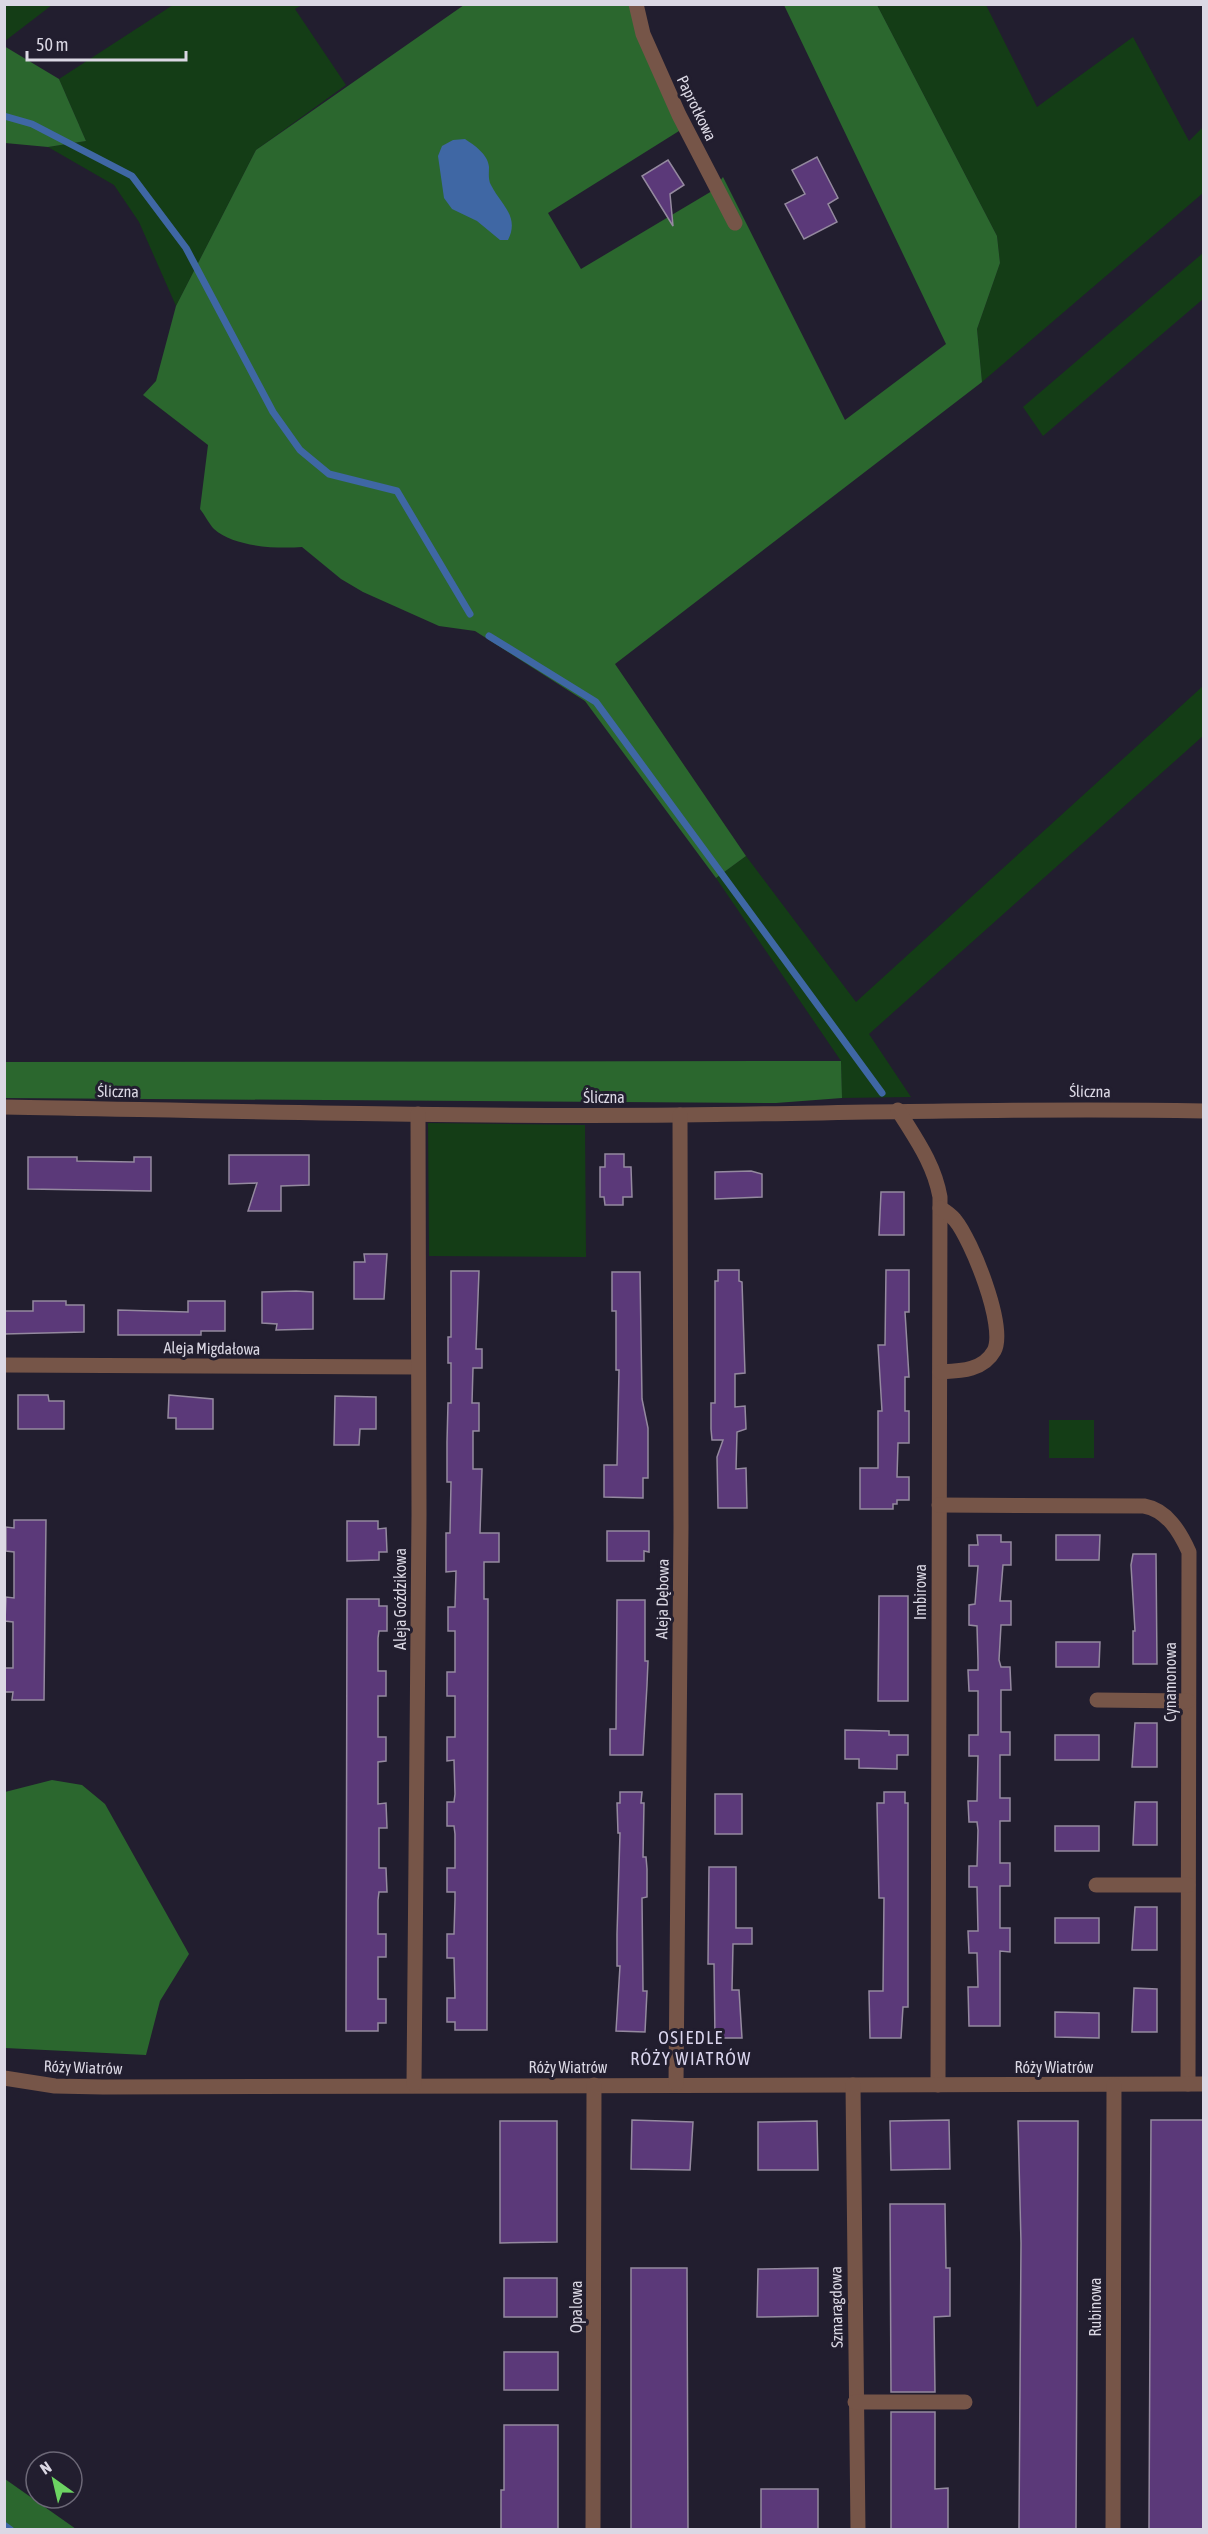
<svg xmlns="http://www.w3.org/2000/svg" width="1208" height="2534" font-family="'Asap Condensed',sans-serif">
<style>
.green{fill:#143d16}
.forest{fill:#2b672e}
.water{fill:#3f67a4}
.lines{fill:none;stroke-linecap:round;stroke-linejoin:round}
.stream{stroke:#3f67a4;stroke-width:7}
.building{fill:#5b3979;stroke:#94899f;stroke-width:1.5}
.minor{stroke:#765548;stroke-width:15}
.labels{text-anchor:middle;stroke-width:6;stroke-linejoin:round;paint-order:stroke}
.street-label{font-size:16px;fill:#dbd8e4;stroke:#221e2f}
.neighbourhood-label{font-size:18px;letter-spacing:1.5px;fill:#dad5ed;stroke:#221e2f}
</style>
<rect width="100%" height="100%" fill="#221e2f"/>
<!-- green -->
<g class="green">
<path d="M 5,4 L 52,4 L 52,5 L 5,41 Z"/>
<path d="M 173,5 L 302,5 L 295,9 L 346,85 L 256,150 L 176,306 L 139,222 L 114,185 L 48,147 L 86,141 L 59,79 Z"/>
<path d="M 877,5 L 986,5 L 1037,107 L 1133,37 L 1189,141 L 1203,127 L 1203,193 L 982,382 L 977,329 L 1000,263 L 997,236 Z"/>
<path d="M 1203,253 L 1203,299 L 1043,436 L 1023,407 Z"/>
<path d="M 1203,686 L 1203,736 L 869,1034 L 911,1097 L 842,1098 L 841,1061 L 716,878 L 746,856 L 856,1002 Z"/>
<path d="M 428,1123 L 585,1125 L 586,1257 L 429,1256 Z"/>
<rect x="1049" y="1420" width="45" height="38"/>
</g>
<!-- forest -->
<g class="forest">
<path d="M 464,5 L 636,5 L 679,115 L 679,131 L 548,213 L 581,269 L 712,191 L 723,177 L 845,420 L 946,344 L 784,5 L 877,5 L 997,236 L 1000,263 L 977,329 L 982,382 L 615,664 L 746,856 L 716,878 L 585,701 L 475,631 L 439,626 L 363,592 L 341,579 L 302,547 C 277,549 234,547 214,529 C 209,524 205,515 200,509 L 208,445 L 143,395 L 156,381 L 176,306 L 256,150 Z"/>
<path d="M 4,46 L 59,79 L 86,141 L 48,147 L 5,143 Z"/>
<path d="M 841,1061 L 842,1098 L 776,1103 L 4,1098 L 5,1062 Z"/>
<path d="M 52,1780 L 82,1785 L 105,1804 L 189,1954 L 160,2001 L 146,2055 L 5,2048 L 5,1792 Z"/>
<path d="M 5,2479 L 76,2529 L 11,2529 L 5,2526 Z"/>
</g>
<!-- water -->
<path class="water" d="M 465,139 C 474,145 488,154 489,167 C 489,173 488,180 491,185 C 501,205 520,216 508,240 L 500,240 L 477,221 L 452,209 L 444,198 L 438,156 L 442,146 L 453,140 Z"/>
<g class="lines">
<!-- stream -->
<g class="stream">
<path d="M 4,116 L 32,124 L 132,176 L 186,248 L 273,412 L 300,450 L 329,474 L 397,491 L 470,614"/>
<path d="M 489,636 L 596,702 L 882,1093"/>
<path d="M 4,2525 L 11,2530"/>
</g>
</g>
<!-- building -->
<g class="building">
<path d="M 817,157 L 838,198 L 828,204 L 837,222 L 804,239 L 785,204 L 805,194 L 792,170 Z"/>
<path d="M 668,160 L 684,185 L 670,194 L 673,226 L 642,176 Z"/>
<path d="M 605,1154 L 624,1154 L 624,1167 L 631,1167 L 632,1197 L 623,1197 L 623,1205 L 605,1205 L 604,1197 L 600,1197 L 600,1167 L 605,1167 Z"/>
<path d="M 229,1155 L 309,1155 L 309,1185 L 281,1186 L 281,1211 L 248,1211 L 257,1183 L 229,1184 Z"/>
<path d="M 28,1157 L 77,1157 L 77,1161 L 134,1162 L 134,1157 L 151,1157 L 151,1191 L 28,1189 Z"/>
<path d="M 751,1171 L 762,1174 L 762,1197 L 715,1199 L 715,1172 Z"/>
<path d="M 881,1192 L 904,1192 L 904,1235 L 879,1235 Z"/>
<path d="M 364,1254 L 387,1254 L 384,1299 L 354,1299 L 354,1262 L 365,1262 Z"/>
<path d="M 718,1270 L 739,1270 L 739,1281 L 742,1282 L 745,1373 L 735,1374 L 735,1407 L 745,1406 L 746,1429 L 737,1432 L 736,1469 L 746,1468 L 747,1508 L 718,1508 L 717,1457 L 723,1440 L 712,1440 L 711,1429 L 711,1403 L 715,1403 L 715,1281 L 718,1281 Z"/>
<path d="M 886,1270 L 909,1270 L 909,1312 L 905,1312 L 909,1377 L 905,1377 L 905,1411 L 909,1411 L 909,1443 L 898,1443 L 897,1477 L 909,1477 L 909,1500 L 897,1500 L 897,1504 L 893,1504 L 893,1509 L 860,1509 L 860,1468 L 878,1468 L 878,1411 L 882,1411 L 878,1345 L 885,1345 Z"/>
<path d="M 451,1271 L 479,1271 L 476,1349 L 482,1349 L 482,1368 L 473,1368 L 472,1403 L 479,1403 L 479,1431 L 473,1431 L 473,1469 L 482,1469 L 480,1533 L 499,1533 L 499,1562 L 484,1562 L 484,1599 L 488,1599 L 487,2030 L 455,2030 L 455,2022 L 447,2022 L 447,1998 L 455,1998 L 454,1958 L 447,1958 L 447,1934 L 454,1934 L 455,1900 L 455,1892 L 447,1892 L 447,1868 L 455,1868 L 455,1834 L 454,1826 L 447,1826 L 447,1802 L 454,1802 L 455,1794 L 454,1760 L 447,1761 L 447,1737 L 455,1737 L 455,1696 L 447,1696 L 447,1672 L 455,1672 L 455,1631 L 448,1631 L 448,1607 L 455,1607 L 456,1571 L 446,1572 L 446,1533 L 450,1533 L 451,1482 L 447,1482 L 447,1442 L 448,1403 L 451,1403 L 451,1363 L 448,1363 L 448,1337 L 451,1337 Z"/>
<path d="M 612,1272 L 640,1272 L 642,1399 L 648,1428 L 648,1478 L 643,1478 L 643,1498 L 604,1497 L 604,1465 L 617,1465 L 619,1370 L 616,1370 L 616,1311 L 612,1311 Z"/>
<path d="M 296,1291 L 313,1292 L 313,1329 L 276,1330 L 277,1324 L 262,1323 L 262,1292 Z"/>
<path d="M 33,1301 L 66,1301 L 66,1305 L 84,1305 L 84,1332 L 4,1334 L 4,1311 L 33,1311 Z"/>
<path d="M 188,1301 L 225,1301 L 225,1331 L 201,1331 L 201,1335 L 118,1335 L 118,1310 L 188,1312 Z"/>
<path d="M 18,1395 L 48,1395 L 49,1401 L 64,1401 L 64,1429 L 18,1429 Z"/>
<path d="M 169,1395 L 213,1399 L 213,1429 L 176,1429 L 176,1418 L 168,1418 Z"/>
<path d="M 335,1396 L 376,1397 L 376,1429 L 360,1429 L 359,1445 L 334,1445 Z"/>
<path d="M 14,1520 L 46,1520 L 44,1700 L 12,1700 L 13,1692 L 5,1692 L 5,1668 L 13,1668 L 13,1622 L 5,1621 L 6,1597 L 14,1598 L 14,1552 L 6,1551 L 6,1527 L 14,1528 Z"/>
<path d="M 347,1521 L 378,1521 L 378,1529 L 386,1528 L 387,1552 L 379,1552 L 379,1560 L 347,1561 Z"/>
<path d="M 607,1531 L 649,1531 L 649,1552 L 644,1551 L 644,1561 L 607,1561 Z"/>
<path d="M 977,1535 L 1001,1535 L 1001,1542 L 1011,1542 L 1011,1565 L 1003,1565 L 1000,1601 L 1011,1601 L 1011,1625 L 1001,1625 L 999,1660 L 1001,1667 L 1010,1667 L 1011,1690 L 1001,1690 L 1001,1732 L 1010,1732 L 1010,1755 L 1000,1755 L 1000,1798 L 1010,1798 L 1010,1821 L 1000,1821 L 1000,1863 L 1010,1863 L 1010,1886 L 1000,1886 L 1000,1928 L 1010,1928 L 1010,1952 L 1000,1951 L 1000,2026 L 969,2026 L 968,1987 L 978,1987 L 977,1953 L 969,1953 L 968,1931 L 978,1931 L 977,1887 L 969,1887 L 969,1866 L 977,1866 L 978,1830 L 977,1822 L 969,1822 L 968,1801 L 977,1801 L 978,1756 L 969,1756 L 969,1735 L 978,1735 L 978,1691 L 969,1691 L 968,1670 L 978,1670 L 978,1660 L 977,1626 L 969,1625 L 969,1605 L 975,1604 L 978,1566 L 969,1566 L 969,1545 L 978,1545 Z"/>
<path d="M 1056,1535 L 1100,1535 L 1099,1560 L 1056,1560 Z"/>
<path d="M 1133,1554 L 1156,1554 L 1157,1664 L 1133,1664 L 1133,1631 L 1135,1631 L 1131,1565 Z"/>
<path d="M 879,1596 L 908,1596 L 908,1701 L 878,1701 Z"/>
<path d="M 347,1599 L 379,1599 L 379,1606 L 387,1606 L 387,1631 L 379,1631 L 378,1638 L 378,1671 L 386,1671 L 386,1696 L 378,1696 L 378,1737 L 386,1737 L 386,1761 L 378,1762 L 378,1804 L 386,1803 L 387,1828 L 379,1828 L 379,1868 L 386,1868 L 387,1892 L 379,1892 L 378,1900 L 378,1934 L 386,1934 L 386,1957 L 378,1957 L 378,1999 L 386,1999 L 386,2023 L 378,2023 L 378,2031 L 346,2031 Z"/>
<path d="M 617,1600 L 645,1600 L 645,1661 L 648,1661 L 647,1685 L 643,1755 L 610,1755 L 610,1729 L 616,1729 Z"/>
<path d="M 1056,1642 L 1100,1642 L 1099,1667 L 1056,1667 Z"/>
<path d="M 1135,1723 L 1157,1723 L 1157,1767 L 1132,1767 Z"/>
<path d="M 845,1730 L 889,1731 L 889,1735 L 908,1735 L 908,1755 L 897,1755 L 897,1769 L 859,1768 L 859,1759 L 845,1759 Z"/>
<rect x="1055" y="1735" width="44" height="25"/>
<path d="M 620,1792 L 642,1792 L 641,1803 L 644,1803 L 643,1857 L 646,1857 L 647,1869 L 647,1897 L 642,1898 L 643,1991 L 647,1991 L 645,2032 L 616,2031 L 620,1966 L 617,1966 L 617,1934 L 620,1833 L 618,1833 L 617,1803 L 620,1803 Z"/>
<path d="M 884,1792 L 905,1792 L 905,1803 L 908,1803 L 908,2007 L 903,2007 L 901,2038 L 870,2038 L 869,1991 L 883,1991 L 884,1898 L 879,1898 L 877,1803 L 884,1803 Z"/>
<rect x="715" y="1794" width="27" height="40"/>
<path d="M 1135,1802 L 1157,1802 L 1157,1845 L 1133,1845 Z"/>
<rect x="1055" y="1826" width="44" height="25"/>
<path d="M 709,1867 L 736,1867 L 736,1928 L 752,1928 L 752,1944 L 733,1944 L 732,1990 L 739,1990 L 742,2038 L 715,2038 L 714,1964 L 708,1964 Z"/>
<path d="M 1135,1907 L 1157,1907 L 1157,1950 L 1132,1950 Z"/>
<rect x="1055" y="1918" width="44" height="25"/>
<path d="M 1134,1988 L 1157,1989 L 1157,2032 L 1132,2032 Z"/>
<path d="M 1055,2012 L 1099,2013 L 1099,2038 L 1055,2037 Z"/>
<path d="M 632,2120 L 693,2122 L 690,2170 L 631,2169 Z"/>
<path d="M 949,2120 L 950,2169 L 891,2170 L 890,2121 Z"/>
<path d="M 1151,2120 L 1203,2120 L 1203,2529 L 1149,2529 Z"/>
<path d="M 500,2121 L 557,2121 L 557,2242 L 500,2243 Z"/>
<path d="M 817,2121 L 818,2170 L 758,2170 L 758,2122 Z"/>
<path d="M 1018,2121 L 1078,2121 L 1076,2529 L 1019,2529 L 1021,2243 Z"/>
<path d="M 890,2204 L 945,2204 L 946,2268 L 950,2268 L 950,2316 L 934,2317 L 935,2392 L 891,2392 Z"/>
<path d="M 631,2268 L 687,2268 L 688,2529 L 631,2529 Z"/>
<path d="M 818,2268 L 818,2316 L 757,2317 L 758,2269 Z"/>
<rect x="504" y="2278" width="53" height="39"/>
<rect x="504" y="2352" width="54" height="38"/>
<path d="M 891,2412 L 935,2412 L 935,2489 L 948,2488 L 948,2529 L 891,2529 Z"/>
<path d="M 504,2425 L 558,2425 L 558,2529 L 501,2529 L 501,2490 L 504,2490 Z"/>
<rect x="761" y="2489" width="57" height="40"/>
</g>
<g class="lines">
<!-- minor -->
<g class="minor">
<path d="M 636,4 L 643,34 L 679,115 L 735,223"/>
<path d="M 4,1107 C 229,1111 454,1117 679,1115 C 854,1113 1029,1108 1204,1111"/>
<path d="M 898,1110 C 915,1138 934,1163 940,1197 L 938,2085"/>
<path d="M 4,1365 L 418,1367"/>
<path d="M 940,1372 C 959,1371 983,1371 994,1351 C 1007,1327 971,1239 955,1220 C 951,1215 945,1211 940,1208"/>
<path d="M 939,1505 L 1144,1506 C 1167,1510 1180,1532 1189,1552 L 1188,2084"/>
<path d="M 1097,1700 L 1188,1701"/>
<path d="M 1096,1885 L 1188,1885"/>
<path d="M 4,2078 L 55,2086 L 103,2087 L 1204,2084"/>
<path d="M 414,2084 L 419,1515 L 418,1114"/>
<path d="M 676,2084 L 681,1527 L 680,1115"/>
<path d="M 853,2085 L 858,2530"/>
<path d="M 855,2402 L 965,2402"/>
<path d="M 593,2530 L 594,2085"/>
<path d="M 1113,2530 L 1114,2085"/>
</g>
</g>
<g class="labels">
<!-- street labels -->
<g class="street-label">
<text transform="translate(697 108) rotate(64)" y="6">Paprotkowa</text>
<text transform="translate(118 1091) rotate(1)" y="6">Śliczna</text>
<text transform="translate(1090 1091) rotate(1)" y="6">Śliczna</text>
<text x="604" y="1103">Śliczna</text>
<text transform="translate(212 1348) rotate(1)" y="6">Aleja Migdałowa</text>
<text transform="translate(920 1592) rotate(-90)" y="6">Imbirowa</text>
<text transform="translate(400 1599) rotate(-90)" y="6">Aleja Goździkowa</text>
<text transform="translate(662 1599) rotate(-89)" y="6">Aleja Dębowa</text>
<text transform="translate(1170 1682) rotate(-90)" y="6">Cynamonowa</text>
<text transform="translate(83 2067) rotate(2)" y="6">Róży Wiatrów</text>
<text x="568" y="2073">Róży Wiatrów</text>
<text x="1054" y="2073">Róży Wiatrów</text>
<text transform="translate(576 2307) rotate(-90)" y="6">Opalowa</text>
<text transform="translate(836 2307) rotate(-91)" y="6">Szmaragdowa</text>
<text transform="translate(1095 2307) rotate(-90)" y="6">Rubinowa</text>
</g>
<!-- neighbourhood labels -->
<g class="neighbourhood-label">
<text x="691" y="2044">OSIEDLE<tspan x="691" dy="21">RÓŻY WIATRÓW</tspan></text>
</g>
</g>
<!-- border -->
<rect width="1208" height="2534" fill="none" stroke="#dbd8e4" stroke-width="12"/>
<!-- north arrow -->
<g transform="translate(54 2480) rotate(326)"><circle r="28" fill="#221e2f" stroke="#6c6877" stroke-width="1.5"/>
<path d="M0-4.5L10 22L0 15L-10 22Z" fill="#6cd362"/>
<text y="-9" font-size="16" font-weight="bold" text-anchor="middle" fill="#dbd8e4">N</text>
</g>
<!-- scale -->
<path d="M27 51v9h159v-9" fill="none" stroke="#dbd8e4" stroke-width="3"/>
<text x="36" y="51" font-size="18" fill="#dbd8e4" stroke="#221e2f" stroke-width="4.5" paint-order="stroke">50 m</text>
</svg>
